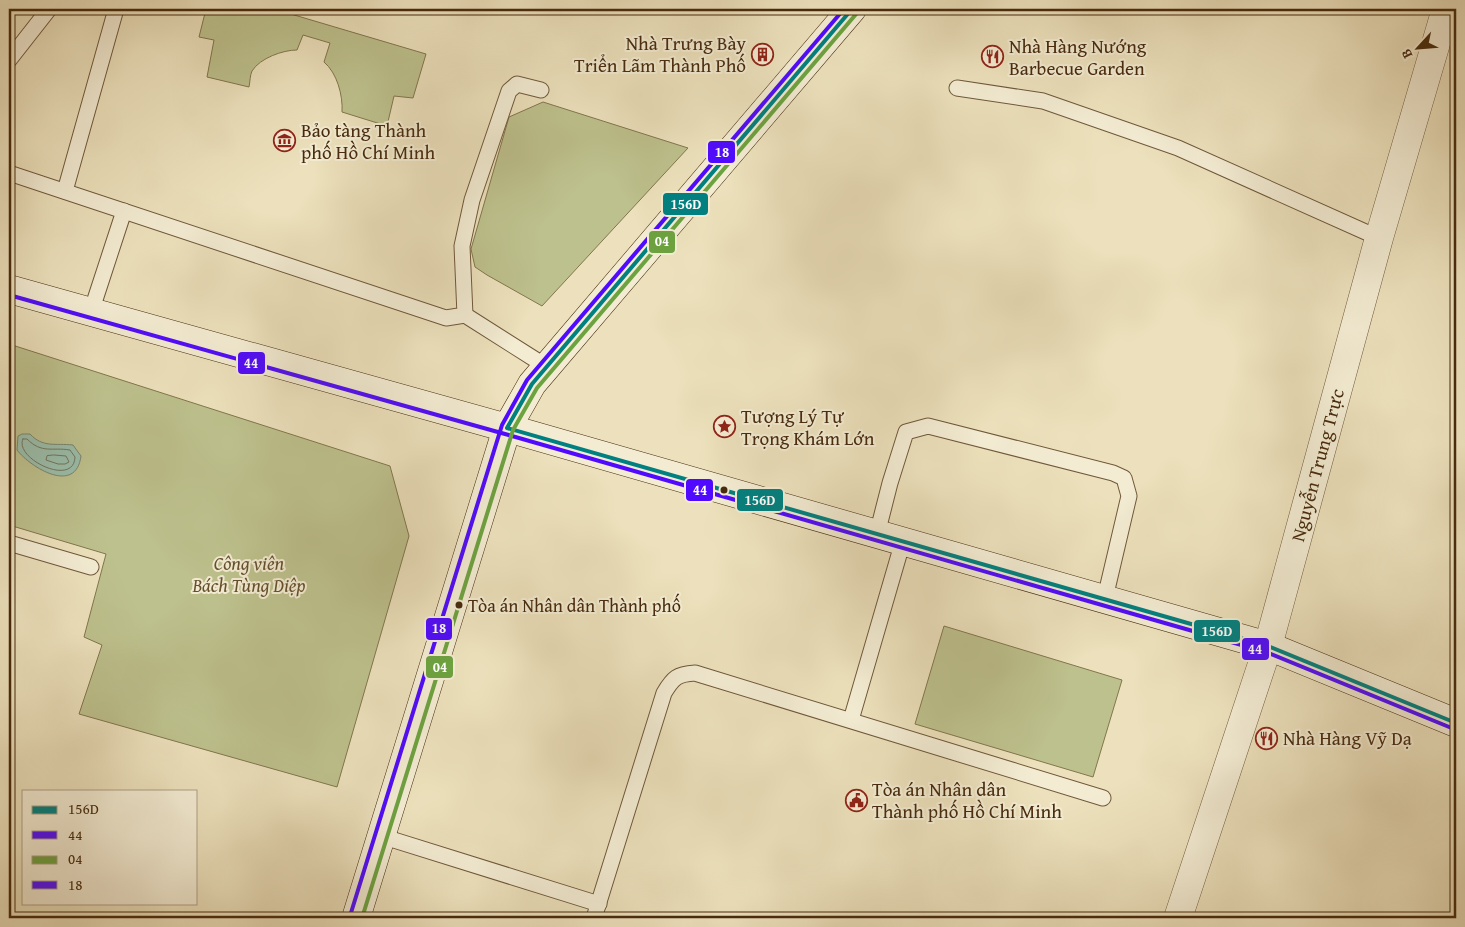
<svg xmlns="http://www.w3.org/2000/svg" width="1465" height="927" font-family="'Gentium Book Plus',serif">
<style>
.green{fill:#bdc18d;stroke:#82764d}
.water{fill:#9abeab;stroke:#79836c}
.lines{fill:none;stroke-linecap:round;stroke-linejoin:round}
.shore{stroke:#70745c;stroke-width:1}
.lane-casing{stroke:#705839;stroke-width:17}
.street-casing{stroke:#705839;stroke-width:29}
.secondary-casing{stroke:#472b0d;stroke-width:29}
.lane{stroke:#f3ecd3;stroke-width:15}
.street{stroke:#f3ecd3;stroke-width:28}
.secondary{stroke:#f3ecd3;stroke-width:28}
.bus-1-casing{stroke:#f3ecd3;stroke-width:8}
.bus-2-casing{stroke:#f3ecd3;stroke-width:8}
.bus-3-casing{stroke:#f3ecd3;stroke-width:8}
.bus-4-casing{stroke:#f3ecd3;stroke-width:8}
.bus-1{stroke:#008080;stroke-width:4}
.bus-2{stroke:#4f0aff;stroke-width:4}
.bus-3{stroke:#6da240;stroke-width:4}
.bus-4{stroke:#4f0aff;stroke-width:4}
.bus-dot{fill:#472b0d;stroke:#f3ecd3;stroke-width:2}
.labels{text-anchor:middle;stroke-width:4;stroke-linejoin:round;paint-order:stroke}
.bus-label{font-size:18px;fill:#472b0d;stroke:#f3ecd3;text-anchor:start}
.poi-label{font-size:19px;fill:#472b0d;stroke:#f3ecd3;text-anchor:start}
.street-label{font-size:19px;fill:#472b0d;stroke:#f3ecd3}
.park-label{font-size:19px;font-style:italic;fill:#64502d;stroke:#f3ecd3}
.line-badge{stroke:#f3ecd3;stroke-width:2}
.badge-label{font-size:14px;text-anchor:middle;font-weight:bold;fill:#fff}
</style>
<rect width="100%" height="100%" fill="#ece1bc"/>
<filter id="stains"><feTurbulence type="fractalNoise" baseFrequency=".004" numOctaves="4"/><feColorMatrix values="0 0 0 0 .2 0 0 0 0 .09 0 0 0 0 .02 0 0 0 .5 -.17"/></filter>
<radialGradient id="worn" r=".72"><stop offset=".6" stop-color="#630" stop-opacity="0"/><stop offset="1" stop-color="#630" stop-opacity=".3"/></radialGradient>
<!-- green -->
<g class="green">
<path d="M 206,9 L 274,9 L 426,54 L 413,98 L 394,96 L 387,126 L 342,112 C 343,95 337,73 324,62 L 330,43 L 303,35 L 297,50 C 283,50 260,58 252,71 C 250,75 250,82 249,87 L 207,77 L 214,40 L 199,37 Z"/>
<path d="M 543,102 L 688,148 L 542,306 L 487,275 L 475,267 L 471,249 L 509,117 Z"/>
<path d="M 9,344 L 390,466 L 409,536 L 337,787 L 79,714 L 102,645 L 84,637 L 106,554 L 9,525 Z"/>
<path d="M 944,626 L 1122,680 L 1093,777 L 915,724 Z"/>
</g>
<!-- water -->
<path class="water" d="M 22,434 L 30,434 C 43,448 55,443 73,445 L 81,456 C 76,495 31,468 17,450 L 18,436 Z"/>
<g class="lines">
<!-- shore -->
<g class="shore">
<path d="M 23,439 L 27,439 C 42,454 52,447 70,450 L 75,457 C 74,488 13,458 23,439 Z"/>
<path d="M 54,455 L 66,456 L 69,462 L 65,464 L 58,464 L 46,460 L 47,456 Z"/>
</g>
<defs>
<g id="lane">
<path d="M 9,60 L 49,9"/>
<path d="M 957,88 L 1043,101 L 1178,148 L 1379,238"/>
<path d="M 9,173 L 446,318 L 465,315 L 462,246 L 472,200 L 509,91 L 517,84 L 541,90"/>
<path d="M 65,191 L 116,9"/>
<path d="M 91,312 L 124,211"/>
<path d="M 465,315 L 547,367"/>
<path d="M 877,534 L 890,483 L 906,432 L 928,426 L 1113,473 L 1124,478 L 1129,496 L 1105,598"/>
<path d="M 9,543 L 91,567"/>
<path d="M 851,720 L 903,541"/>
<path d="M 381,836 L 599,904"/>
<path d="M 594,918 L 664,693 C 673,678 677,674 695,673 L 1103,798"/>
</g>
<path id="street" d="M 1178,918 L 1268,646 L 1379,238 L 1446,9"/>
<g id="secondary">
<path d="M 9,289 L 507,428 L 1268,646 L 1456,723"/>
<path d="M 356,918 L 507,428 L 532,384 L 852,9"/>
</g>
</defs>
<!-- lane casing -->
<use href="#lane" class="lane-casing"/>
<!-- street casing -->
<use href="#street" class="street-casing"/>
<!-- secondary casing -->
<use href="#secondary" class="secondary-casing"/>
<!-- lane -->
<use href="#lane" class="lane"/>
<!-- street -->
<use href="#street" class="street"/>
<!-- secondary -->
<use href="#secondary" class="secondary"/>
<defs>
<path id="bus-1" d="M 852,9 L 532,384 L 507,428 L 1268,646 L 1456,723"/>
<path id="bus-2" d="M 9,295 L 505,434 L 1266,652 L 1454,729"/>
<path id="bus-3" d="M 362,918 L 513,430 L 537,388 L 857,13"/>
<path id="bus-4" d="M 350,916 L 502,425 L 527,380 L 844,9"/>
</defs>
<!-- bus-1 casing -->
<use href="#bus-1" class="bus-1-casing"/>
<!-- bus-2 casing -->
<use href="#bus-2" class="bus-2-casing"/>
<!-- bus-3 casing -->
<use href="#bus-3" class="bus-3-casing"/>
<!-- bus-4 casing -->
<use href="#bus-4" class="bus-4-casing"/>
<!-- bus-1 -->
<use href="#bus-1" class="bus-1"/>
<!-- bus-2 -->
<use href="#bus-2" class="bus-2"/>
<!-- bus-3 -->
<use href="#bus-3" class="bus-3"/>
<!-- bus-4 -->
<use href="#bus-4" class="bus-4"/>
</g>
<!-- icons -->
<defs>
<symbol id="building-ring" viewBox="-11 -11 22 22"><circle r="9.5" fill="#f3ecd3" stroke="#8f2418" stroke-width="1.5"/><path d="M-4-6H4V6H1V3H-1V6H-4ZM-2.5-4.3h1.7v1.8h-1.7ZM.8-4.3h1.7v1.8H.8ZM-2.5-1h1.7V.8h-1.7ZM.8-1h1.7V.8H.8Z" fill="#8f2418"/></symbol>
<symbol id="restaurant-ring" viewBox="-11 -11 22 22"><circle r="9.5" fill="#f3ecd3" stroke="#8f2418" stroke-width="1.5"/><path d="M-5-6h1v4h1v-4h1v4h1v-4h1v5L-1.5 .5V6h-2V.5L-5-1ZM5-6V6H3V1.5H1.5Q1.5-4 5-6Z" fill="#8f2418"/></symbol>
<symbol id="museum-ring" viewBox="-11 -11 22 22"><circle r="9.5" fill="#f3ecd3" stroke="#8f2418" stroke-width="1.5"/><path d="M0-6L6-3V-2H-6V-3ZM-5-1h2V3h-2ZM-1-1h2V3h-2ZM3-1h2V3H3ZM-6 4H6V6H-6Z" fill="#8f2418"/></symbol>
<symbol id="sight-ring" viewBox="-11 -11 22 22"><circle r="9.5" fill="#f3ecd3" stroke="#8f2418" stroke-width="1.5"/><path d="M0-6L1.8-2.2L6-1.7L2.9 1.2L3.7 5.4L0 3.3L-3.7 5.4L-2.9 1.2L-6-1.7L-1.8-2.2Z" fill="#8f2418"/></symbol>
<symbol id="civic-ring" viewBox="-11 -11 22 22"><circle r="9.5" fill="#f3ecd3" stroke="#8f2418" stroke-width="1.5"/><path d="M-.6-6.5H3V-4.5H.6V-3L4-1V1h2V6H-6V1h2V-1L-.6-3ZM-1.2 2.5V6h2.4V2.5Z" fill="#8f2418"/></symbol>
</defs>
<g fill-rule="evenodd">
<use href="#building-ring" x="750" y="42" width="25" height="25"/>
<use href="#restaurant-ring" x="980" y="44" width="25" height="25"/>
<use href="#museum-ring" x="272" y="128" width="25" height="25"/>
<use href="#sight-ring" x="712" y="414" width="25" height="25"/>
<use href="#restaurant-ring" x="1254" y="726" width="25" height="25"/>
<use href="#civic-ring" x="844" y="788" width="25" height="25"/>
</g>
<!-- markers -->
<g class="bus-dot">
<circle cx="724" cy="490" r="4.5"/>
<circle cx="459" cy="605" r="4.5"/>
</g>
<g class="labels">
<!-- bus labels -->
<g class="bus-label">
<text x="468" y="612">Tòa án Nhân dân Thành phố</text>
</g>
<!-- poi labels -->
<g class="poi-label">
<text x="746" y="50" text-anchor="end">Nhà Trưng Bày<tspan x="746" dy="22">Triển Lãm Thành Phố</tspan></text>
<text x="1009" y="53">Nhà Hàng Nướng<tspan x="1009" dy="22">Barbecue Garden</tspan></text>
<text x="301" y="137">Bảo tàng Thành<tspan x="301" dy="22">phố Hồ Chí Minh</tspan></text>
<text x="741" y="423">Tượng Lý Tự<tspan x="741" dy="22">Trọng Khám Lớn</tspan></text>
<text x="1283" y="745">Nhà Hàng Vỹ Dạ</text>
<text x="872" y="796">Tòa án Nhân dân<tspan x="872" dy="22">Thành phố Hồ Chí Minh</tspan></text>
</g>
<!-- street labels -->
<g class="street-label">
<text transform="translate(1317 465) rotate(-75)" y="7">Nguyễn Trung Trực</text>
</g>
<!-- park labels -->
<g class="park-label">
<text x="249" y="570">Công viên<tspan x="249" dy="22">Bách Tùng Diệp</tspan></text>
</g>
</g>
<g class="line-badge">
<rect x="707" y="140" width="29" height="24" rx="5" fill="#4f0aff"/>
<rect x="662" y="192" width="47" height="24" rx="5" fill="#008080"/>
<rect x="648" y="230" width="28" height="24" rx="5" fill="#6da240"/>
<rect x="237" y="351" width="29" height="24" rx="5" fill="#4f0aff"/>
<rect x="685" y="478" width="29" height="24" rx="5" fill="#4f0aff"/>
<rect x="736" y="488" width="48" height="24" rx="5" fill="#008080"/>
<rect x="425" y="617" width="28" height="24" rx="5" fill="#4f0aff"/>
<rect x="1193" y="619" width="48" height="24" rx="5" fill="#008080"/>
<rect x="1241" y="637" width="29" height="24" rx="5" fill="#4f0aff"/>
<rect x="425" y="655" width="29" height="24" rx="5" fill="#6da240"/>
</g>
<g class="badge-label">
<text x="722" y="157">18</text>
<text x="686" y="209">156D</text>
<text x="662" y="246">04</text>
<text x="251" y="368">44</text>
<text x="700" y="495">44</text>
<text x="760" y="505">156D</text>
<text x="439" y="633">18</text>
<text x="1217" y="636">156D</text>
<text x="1255" y="654">44</text>
<text x="440" y="672">04</text>
</g>
<!-- margin -->
<rect width="1465" height="927" fill="none" stroke="#ece1bc" stroke-width="30"/>
<rect x="10" y="10" width="1445" height="907" fill="none" stroke="#472b0d" stroke-width="2.5"/>
<rect x="15" y="15" width="1435" height="897" fill="none" stroke="#472b0d"/>
<!-- legend -->
<rect x="22" y="790" width="175" height="115" fill="#f3ecd3" stroke="#ae9f84"/>
<rect x="32" y="806" width="25" height="8" fill="#008080" stroke="#ae9f84"/>
<text x="68" y="814" font-size="15" fill="#472b0d">156D</text>
<rect x="32" y="831" width="25" height="8" fill="#4f0aff" stroke="#ae9f84"/>
<text x="68" y="840" font-size="15" fill="#472b0d">44</text>
<rect x="32" y="856" width="25" height="8" fill="#6da240" stroke="#ae9f84"/>
<text x="68" y="864" font-size="15" fill="#472b0d">04</text>
<rect x="32" y="881" width="25" height="8" fill="#4f0aff" stroke="#ae9f84"/>
<text x="68" y="890" font-size="15" fill="#472b0d">18</text>
<!-- north arrow -->
<g transform="translate(1418 48) rotate(244)" stroke="#f3ecd3" stroke-width="4" paint-order="stroke">
<path d="M0-4L9 19L0 12L-9 19Z" fill="#472b0d"/>
<text y="-8" font-size="14" font-weight="bold" text-anchor="middle" fill="#472b0d">B</text>
</g>
<rect width="100%" height="100%" filter="url(#stains)"/>
<rect width="100%" height="100%" fill="url(#worn)"/>
</svg>
